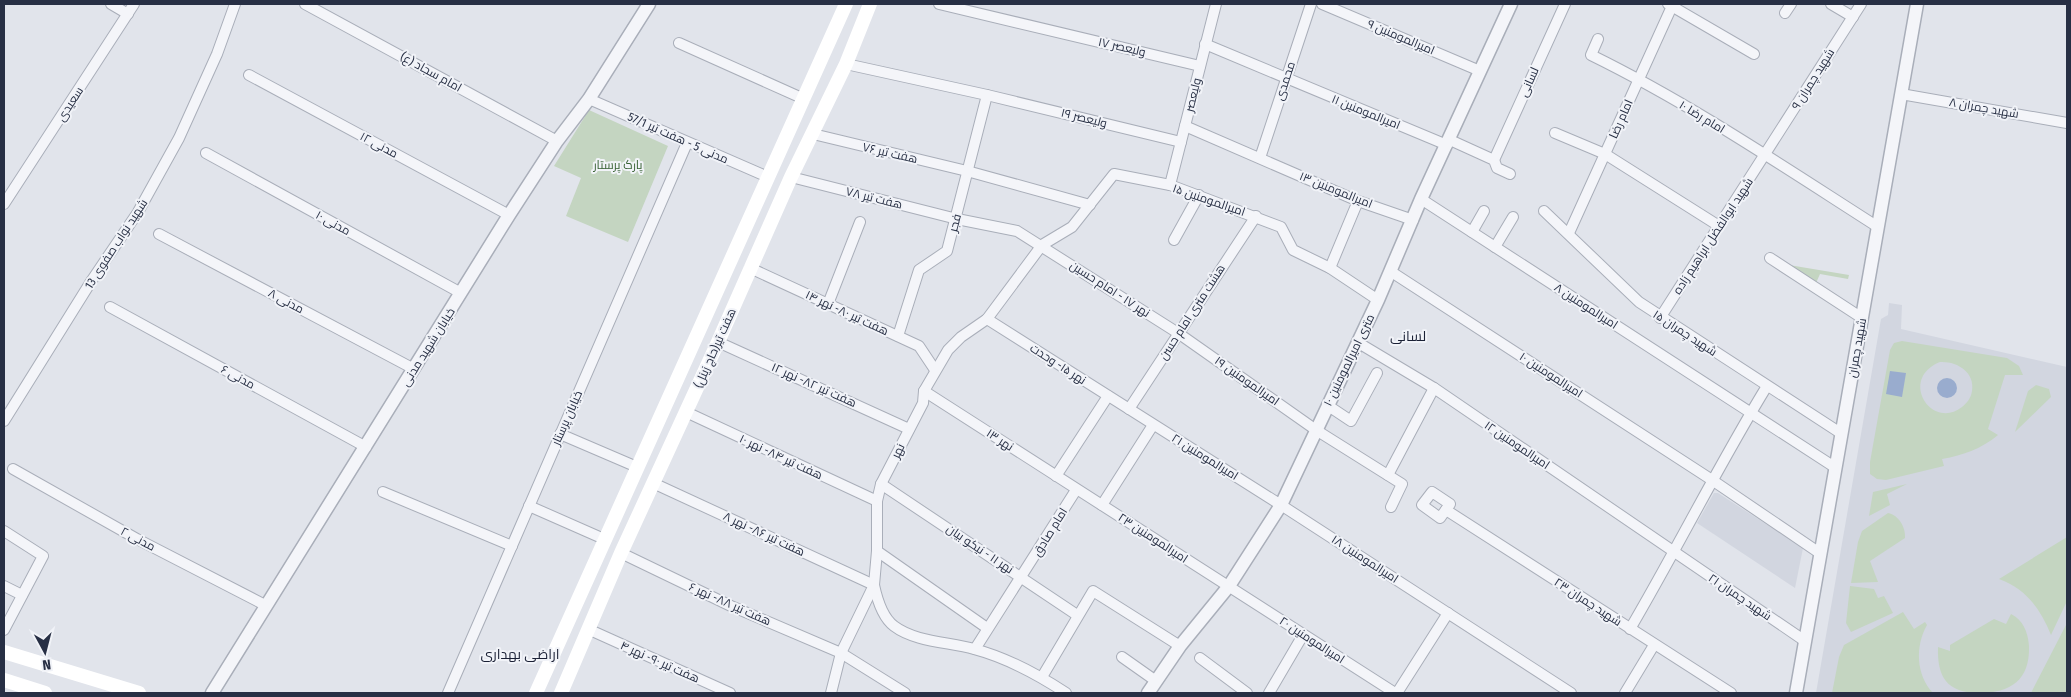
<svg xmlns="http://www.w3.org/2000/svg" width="2071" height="697" font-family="'Fira Sans Condensed',Cairo,sans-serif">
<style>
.built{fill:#d2d6e0}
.green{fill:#c4d5c1;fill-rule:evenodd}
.water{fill:#99acce}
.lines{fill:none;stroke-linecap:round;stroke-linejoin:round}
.minor-casing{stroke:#a9aeb9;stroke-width:12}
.tertiary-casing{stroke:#a9aeb9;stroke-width:15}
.minor{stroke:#f4f5f9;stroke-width:10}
.tertiary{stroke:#f4f5f9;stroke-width:12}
.secondary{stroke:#fff;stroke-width:14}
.labels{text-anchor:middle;stroke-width:4;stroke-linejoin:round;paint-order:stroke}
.street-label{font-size:12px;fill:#272f44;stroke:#f1f3f8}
.park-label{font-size:12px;fill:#376133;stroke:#f1f3f8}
.neighbourhood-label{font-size:14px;fill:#1a2035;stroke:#f1f3f8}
</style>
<rect width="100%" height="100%" fill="#e1e4eb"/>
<!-- built -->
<g class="built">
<path d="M 1889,303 L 1902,305 L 1901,329 L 2067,367 L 2067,693 L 1816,693 L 1881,319 L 1888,315 Z"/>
<path d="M 1714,493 L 1718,493 L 1803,548 L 1795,588 L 1697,523 Z"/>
</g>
<!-- green -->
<g class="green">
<path d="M 589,110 L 668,146 L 628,242 L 566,216 L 581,178 L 554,166 Z"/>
<path d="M 1789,265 L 1849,275 L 1848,279 L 1820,274 L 1816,283 Z"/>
<path d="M 1902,341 L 2007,358 L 2019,366 L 2023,375 L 2005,375 L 1988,429 L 1998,435 C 1981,449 1964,455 1942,459 L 1944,466 L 1886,480 L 1877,479 L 1870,474 L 1870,462 L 1890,350 L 1894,343 ZM 1940,362 C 1957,361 1975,372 1972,391 C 1971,398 1967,403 1962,407 C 1932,431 1898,379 1940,362 Z"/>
<path d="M 2036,385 L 2049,389 L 2051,397 L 2015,432 L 2028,391 Z"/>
<path d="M 1907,484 L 1887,494 L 1890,505 L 1869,516 L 1873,492 Z"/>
<path d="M 1888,513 C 1899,515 1906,528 1905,538 L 1870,561 L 1878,582 L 1851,583 L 1858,542 L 1862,531 Z"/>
<path d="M 2067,537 L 2067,601 L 2051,635 C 2040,608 2026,589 1999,579 Z"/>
<path d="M 1850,586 L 1874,589 L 1878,598 L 1884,596 L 1893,613 L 1851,632 L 1846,623 Z"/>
<path d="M 1903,612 L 1914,629 L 1925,622 L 1927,625 C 1915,646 1916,675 1933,693 L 1832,693 L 1839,657 L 1844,645 Z"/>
<path d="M 2011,614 C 2023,620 2028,632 2029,646 C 2030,680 2011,693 1979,693 C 1947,693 1937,677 1938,647 L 1950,651 L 1950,645 L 1994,619 L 2006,624 Z"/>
<path d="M 2067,623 L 2067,693 L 2031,693 L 2035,685 Z"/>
</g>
<!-- water -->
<g class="water">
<path d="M 1890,371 L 1906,373 L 1902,397 L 1886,394 Z"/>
<circle cx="1947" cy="388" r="10"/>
</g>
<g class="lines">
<defs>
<g id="minor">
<path d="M 111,4 L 128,14"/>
<path d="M 305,4 L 557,141"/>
<path d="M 939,4 L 1200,66"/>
<path d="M 1322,4 L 1480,71"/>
<path d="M 1668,4 L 1754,54"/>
<path d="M 1831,4 L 1853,17"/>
<path d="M 1785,13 L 1791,4"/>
<path d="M 1598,39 L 1591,55 C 1691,104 1784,167 1878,227"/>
<path d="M 679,43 L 804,99"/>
<path d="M 1205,44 L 1447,145"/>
<path d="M 846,64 L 987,95 L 1181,142"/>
<path d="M 249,75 L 509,215"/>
<path d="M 1901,94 L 2067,123"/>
<path d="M 589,99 L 768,177"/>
<path d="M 1185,126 L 1358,201 L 1413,220"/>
<path d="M 1555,133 L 1605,154 L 1719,226"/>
<path d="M 813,134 L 967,171 L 1090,205"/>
<path d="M 1450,140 L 1494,160 L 1497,168 L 1510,174"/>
<path d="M 206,153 L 461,293"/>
<path d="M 1260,158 L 1311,4"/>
<path d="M 1494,160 L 1565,4"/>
<path d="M 791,177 L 957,219 L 1017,231 L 1178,333 L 1316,430 L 1402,484 L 1391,507"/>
<path d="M 1170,185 L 1216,4"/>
<path d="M 1421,199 L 1836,468"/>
<path d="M 4,204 L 134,4"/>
<path d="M 1544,211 L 1639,302 L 1842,434"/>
<path d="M 1472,232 L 1484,211"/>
<path d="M 1569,233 L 1673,4"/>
<path d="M 159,234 L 414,369"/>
<path d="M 1174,240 L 1199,195"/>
<path d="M 1495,247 L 1513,217"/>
<path d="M 1770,258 L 1862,318"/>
<path d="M 750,268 L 919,346 L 935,370"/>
<path d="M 1330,268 L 1358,201"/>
<path d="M 1390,271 L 1712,480 L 1821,554"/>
<path d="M 828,304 L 860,222"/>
<path d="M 110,307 L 366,447"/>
<path d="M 1660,318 L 1861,4"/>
<path d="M 987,319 L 1281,505 L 1571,693"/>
<path d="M 898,336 L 919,270 L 947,251 L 987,95"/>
<path d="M 718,342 L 909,429"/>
<path d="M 1357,342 L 1434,388 L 1805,641"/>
<path d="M 924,391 L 1395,693"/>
<path d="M 1327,405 L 1351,421 L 1377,373"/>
<path d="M 1129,409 L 1256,216"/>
<path d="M 686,412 L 877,501"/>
<path d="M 4,421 L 92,280 L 138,212 L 179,138 L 217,54 L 235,4"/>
<path d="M 560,434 L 637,467"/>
<path d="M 13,469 L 137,539 L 265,605"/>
<path d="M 1388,475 L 1434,388"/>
<path d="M 1056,476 L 1108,396"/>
<path d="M 653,483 L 874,585 C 877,599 882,617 894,626 C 915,642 949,642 974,649 C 1008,658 1037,674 1066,693"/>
<path d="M 881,484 L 1077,615"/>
<path d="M 383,492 L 512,546"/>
<path d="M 1432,492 L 1450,504 L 1440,518 L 1422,505 Z"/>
<path d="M 1102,505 L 1153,425"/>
<path d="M 529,506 L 604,539"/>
<path d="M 1446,510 L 1731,693"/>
<path d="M 4,531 L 43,556 L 4,630"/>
<path d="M 877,551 L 987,628"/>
<path d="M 621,553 L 731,606 L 841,653 L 905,693"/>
<path d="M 4,586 L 22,595"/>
<path d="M 1630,629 C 1677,549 1718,466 1767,386"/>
<path d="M 590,630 L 730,693"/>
<path d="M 975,649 L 1076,490"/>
<path d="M 1122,657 L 1156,681"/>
<path d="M 1200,658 L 1247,693"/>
<path d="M 1042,677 L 1093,591 L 1180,646"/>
<path d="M 448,693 L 687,143"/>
<path d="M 831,693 L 841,653 L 874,585 L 877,551 L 877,501 L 881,484 L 923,403 L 924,391 L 948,350 L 961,337 L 987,319 L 1042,245 L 1072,227 L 1114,174 L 1170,185 L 1281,227 L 1293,250 L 1330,268 L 1378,300"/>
<path d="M 1269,693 L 1303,635"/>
<path d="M 1397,693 L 1448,613"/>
<path d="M 1625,693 L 1654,645"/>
</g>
<g id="tertiary">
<path d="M 212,693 L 509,215 L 557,141 L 589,99 L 649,4"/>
<path d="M 1148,693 L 1180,646 L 1229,586 L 1281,505 L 1378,300 L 1421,199 L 1511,4"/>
<path d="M 1796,693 L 1917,4"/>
</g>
</defs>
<!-- minor casing -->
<use href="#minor" class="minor-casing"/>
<!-- tertiary casing -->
<use href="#tertiary" class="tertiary-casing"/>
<!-- minor -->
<use href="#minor" class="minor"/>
<!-- tertiary -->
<use href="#tertiary" class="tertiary"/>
<!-- secondary -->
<g class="secondary">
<path d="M 4,652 L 139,693"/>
<path d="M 4,680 L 45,693"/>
<path d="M 536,693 L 846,4"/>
<path d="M 561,693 L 621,553 L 718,342 L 791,177 L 846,64 L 870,4"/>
</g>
</g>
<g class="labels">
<!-- street labels -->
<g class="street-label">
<text transform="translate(1401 37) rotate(23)" y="4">امیرالمومنین ۹</text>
<text transform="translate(1122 47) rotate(13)" y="4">ولیعصر ۱۷</text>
<text transform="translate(431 72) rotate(29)" y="4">امام سجاد (ع)</text>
<text transform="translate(1813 79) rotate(-58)" y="4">شهید چمران ۹</text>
<text transform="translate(1285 81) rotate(-72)" y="4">محمدی</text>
<text transform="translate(1529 82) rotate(-66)" y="4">لسانی</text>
<text transform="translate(1193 95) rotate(-76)" y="4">ولیعصر</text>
<text transform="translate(70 104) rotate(-57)" y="4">سعیدی</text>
<text transform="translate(1984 108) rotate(10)" y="4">شهید چمران ۸</text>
<text transform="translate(1366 112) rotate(22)" y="4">امیرالمومنین ۱۱</text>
<text transform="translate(1702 117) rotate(31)" y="4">امام رضا ۱۰</text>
<text transform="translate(1084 118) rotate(14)" y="4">ولیعصر ۱۹</text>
<text transform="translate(1621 119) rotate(-66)" y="4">امام رضا</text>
<text transform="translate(678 138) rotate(24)" y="4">مدنی 5 - هفت تیر 57/1</text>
<text transform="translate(379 145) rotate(28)" y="4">مدنی ۱۲</text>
<text transform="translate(890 153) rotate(13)" y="4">هفت تیر ۷۶</text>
<text transform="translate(1336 190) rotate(22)" y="4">امیرالمومنین ۱۳</text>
<text transform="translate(874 198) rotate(14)" y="4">هفت تیر ۷۸</text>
<text transform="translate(1209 200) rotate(19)" y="4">امیرالمومنین ۱۵</text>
<text transform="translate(333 223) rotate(29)" y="4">مدنی ۱۰</text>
<text transform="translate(955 223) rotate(-75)" y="4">فجر</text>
<text transform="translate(1713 236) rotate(-57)" y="4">شهید ابوالفضل ابراهیم زاده</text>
<text transform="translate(116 244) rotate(-57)" y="4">شهید نواب صفوی 13</text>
<text transform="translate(1110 289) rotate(33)" y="4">نهر ۱۷ - امام حسین</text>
<text transform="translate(286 301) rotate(28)" y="4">مدنی ۸</text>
<text transform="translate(1586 306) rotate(33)" y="4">امیرالمومنین ۸</text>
<text transform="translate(1192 312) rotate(-57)" y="4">هشت متری امام حسن</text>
<text transform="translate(847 313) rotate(25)" y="4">هفت تیر ۸۰- نهر ۱۴</text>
<text transform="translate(1685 333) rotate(33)" y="4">شهید چمران ۱۵</text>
<text transform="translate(428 347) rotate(-58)" y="4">خیابان شهید مدنی</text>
<text transform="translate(715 348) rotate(-66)" y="4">هفت تیر(حاج زینل)</text>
<text transform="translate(1857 348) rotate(-80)" y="4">شهید چمران</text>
<text transform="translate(1349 360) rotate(-64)" y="4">۱۰ متری امیرالمومنین</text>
<text transform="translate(1058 364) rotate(33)" y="4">نهر ۱۵- وحدت</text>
<text transform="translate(1551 375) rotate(33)" y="4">امیرالمومنین ۱۰</text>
<text transform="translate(238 377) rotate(29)" y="4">مدنی ۶</text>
<text transform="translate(1247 381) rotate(35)" y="4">امیرالمومنین ۱۹</text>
<text transform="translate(814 385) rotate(24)" y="4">هفت تیر ۸۲- نهر ۱۲</text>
<text transform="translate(567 418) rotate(-66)" y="4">خیابان پرستار</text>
<text transform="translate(1000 440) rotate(33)" y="4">نهر ۱۳</text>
<text transform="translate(1517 445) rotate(34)" y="4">امیرالمومنین ۱۲</text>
<text transform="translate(898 451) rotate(-64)" y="4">نهر</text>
<text transform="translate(781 457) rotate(25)" y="4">هفت تیر ۸۴- نهر ۱۰</text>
<text transform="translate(1205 457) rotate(32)" y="4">امیرالمومنین ۲۱</text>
<text transform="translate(1050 532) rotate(-58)" y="4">امام صادق</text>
<text transform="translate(764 534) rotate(25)" y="4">هفت تیر ۸۶- نهر ۸</text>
<text transform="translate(1153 538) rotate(33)" y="4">امیرالمومنین ۲۳</text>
<text transform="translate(138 539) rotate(28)" y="4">مدنی ۲</text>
<text transform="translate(980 549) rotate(34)" y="4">نهر ۱۱ - نیکو بیان</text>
<text transform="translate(1365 559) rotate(33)" y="4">امیرالمومنین ۱۸</text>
<text transform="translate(1740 597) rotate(34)" y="4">شهید چمران ۲۱</text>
<text transform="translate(1588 602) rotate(33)" y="4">شهید چمران ۲۳</text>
<text transform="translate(730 604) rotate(24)" y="4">هفت تیر ۸۸- نهر ۶</text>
<text transform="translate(1312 640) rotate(33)" y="4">امیرالمومنین ۲۰</text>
<text transform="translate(660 662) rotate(24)" y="4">هفت تیر ۹۰- نهر ۴</text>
</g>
<!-- park labels -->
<g class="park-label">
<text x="618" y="169">پارک پرستار</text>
</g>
<!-- neighbourhood labels -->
<g class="neighbourhood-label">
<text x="1408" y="341">لسانی</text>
<text x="520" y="659">اراضی بهداری</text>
</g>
</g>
<!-- border -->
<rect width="2071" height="697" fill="none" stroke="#272f44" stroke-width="10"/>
<!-- north arrow -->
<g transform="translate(45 652) rotate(173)" stroke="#f1f3f8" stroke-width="4" paint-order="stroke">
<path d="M0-4L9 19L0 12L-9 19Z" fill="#272f44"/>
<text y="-8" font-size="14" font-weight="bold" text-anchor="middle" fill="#272f44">N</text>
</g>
</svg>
